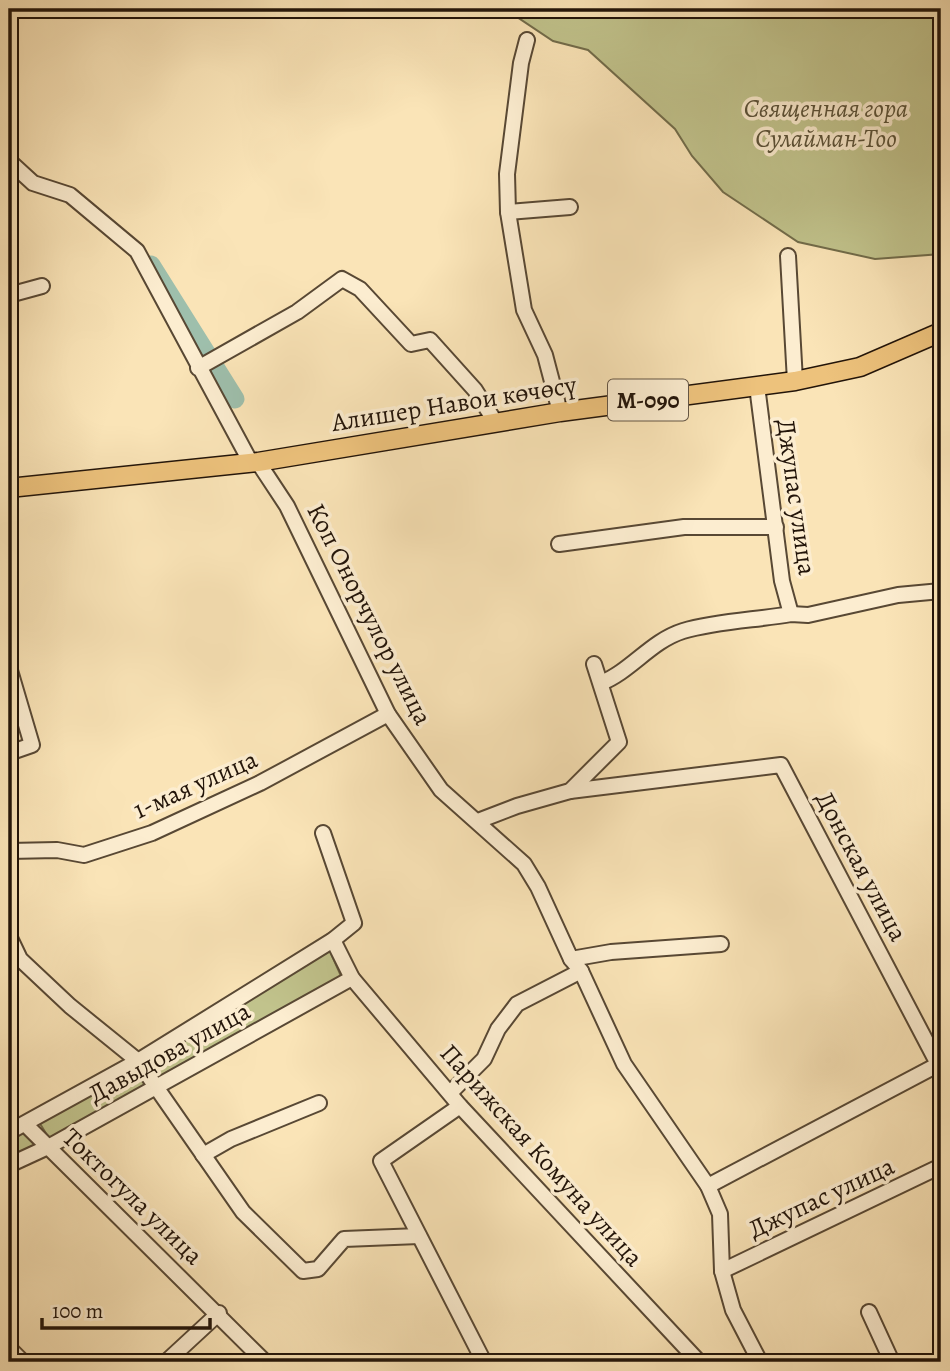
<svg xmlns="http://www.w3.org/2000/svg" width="950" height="1371" font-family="Alegreya,serif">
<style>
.green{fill:#c1c38c;stroke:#726c4a;stroke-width:2}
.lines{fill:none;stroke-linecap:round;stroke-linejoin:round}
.river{stroke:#9ebfac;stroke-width:19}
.minor-casing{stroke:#584834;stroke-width:18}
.major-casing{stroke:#221409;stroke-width:21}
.minor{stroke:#fcedd0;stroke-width:14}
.major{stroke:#edc27c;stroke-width:18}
.labels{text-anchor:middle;stroke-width:7;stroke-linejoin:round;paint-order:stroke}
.shield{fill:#fcedd0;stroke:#635545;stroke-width:2}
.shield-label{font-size:24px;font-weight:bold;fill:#221409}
.park-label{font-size:26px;font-style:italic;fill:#5a5137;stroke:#fcedd0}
.street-label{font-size:26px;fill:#221409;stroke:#fcedd0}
</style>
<rect width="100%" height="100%" fill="#fae4b7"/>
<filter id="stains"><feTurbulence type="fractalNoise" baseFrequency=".00286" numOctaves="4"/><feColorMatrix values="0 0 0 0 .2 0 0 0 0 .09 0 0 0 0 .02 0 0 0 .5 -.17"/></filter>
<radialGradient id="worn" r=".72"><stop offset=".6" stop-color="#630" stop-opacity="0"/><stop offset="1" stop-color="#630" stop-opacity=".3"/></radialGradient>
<!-- green -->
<g class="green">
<path d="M 505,9 L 941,9 L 941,254 L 875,259 L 798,242 L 723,192 L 692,156 L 675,129 L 588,50 L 553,41 Z"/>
<path d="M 329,949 L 341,976 L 159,1078 L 148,1060 Z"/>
<path d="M 137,1066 L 149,1087 L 50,1140 L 39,1122 Z"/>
<path d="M 21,1131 L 36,1146 L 9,1158 L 9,1136 Z"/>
</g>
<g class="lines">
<!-- river -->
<path class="river" d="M 151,265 L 235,399"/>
<defs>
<g id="minor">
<path d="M 527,40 L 521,63 L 507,174 L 508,212 L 524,310 L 545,355 L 560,412"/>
<path d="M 9,161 L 33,183 L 70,195 L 137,251 L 251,463"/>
<path d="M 508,212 L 570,207"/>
<path d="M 788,256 L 795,381"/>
<path d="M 9,295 L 42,286"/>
<path d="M 198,368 L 297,312 L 342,279 L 360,289 L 411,344 L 430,340 L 475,390 L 496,423"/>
<path d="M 757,386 L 782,581 L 791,614"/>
<path d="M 258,462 L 287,506 L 388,714 L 441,790 L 524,864 L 538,887 L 571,959 L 581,971 L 624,1064 L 708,1186 L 720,1214 L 722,1271 L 733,1310 L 760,1362"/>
<path d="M 559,544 L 684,527 L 776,527"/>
<path d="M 9,667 L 32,745 L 9,753"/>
<path d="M 601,683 C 631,671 651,641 683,631 C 717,621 757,620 791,614 L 808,615 L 898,595 L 941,591"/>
<path d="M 570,791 L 781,765 L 938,1064"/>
<path d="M 478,821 L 517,806 L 570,791 L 619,742 L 594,664"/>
<path d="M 9,851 L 57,850 L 84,855 L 152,833 L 260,783 L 388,714"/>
<path d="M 9,936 L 20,959 L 70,1006 L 138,1061 L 243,1212 L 303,1271 L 318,1269 L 344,1239 L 419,1236"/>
<path d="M 333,940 L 352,978 L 460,1106 L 699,1362"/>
<path d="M 571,959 L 611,952 L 721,944"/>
<path d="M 450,1093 L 484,1059 L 498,1029 L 517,1004 L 581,971"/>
<path d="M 460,1106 L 381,1161 L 484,1362"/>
<path d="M 25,1124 L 265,1362"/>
<path d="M 9,1132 L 138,1061 L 333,940 L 354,923 L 323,833"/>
<path d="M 203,1155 L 231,1139 L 319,1103"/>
<path d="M 9,1165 L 48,1147 L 352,978"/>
<path d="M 708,1186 L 941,1063"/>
<path d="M 722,1271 L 941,1166"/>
<path d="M 869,1312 L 892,1362"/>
<path d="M 9,1348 L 23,1362"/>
<path d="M 166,1362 L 219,1313"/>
</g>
<path id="major" d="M 9,488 L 258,462 L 560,412 L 795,381 L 860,367 L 941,332"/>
</defs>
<!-- minor casing -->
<use href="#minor" class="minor-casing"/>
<!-- major casing -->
<use href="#major" class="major-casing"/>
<!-- minor -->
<use href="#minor" class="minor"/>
<!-- major -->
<use href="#major" class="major"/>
</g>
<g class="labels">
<!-- shield labels -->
<rect class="shield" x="608" y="379.5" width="80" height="41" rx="5"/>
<g class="shield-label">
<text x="648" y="408">М-090</text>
</g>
<!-- park labels -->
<g class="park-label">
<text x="826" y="117">Священная гора<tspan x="826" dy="30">Сулайман-Тоо</tspan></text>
</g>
<!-- street labels -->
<g class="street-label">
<text transform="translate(454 403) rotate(-9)" y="9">Алишер Навои көчөсү</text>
<text transform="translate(797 497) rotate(82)" y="9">Джупас улица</text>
<text transform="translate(370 614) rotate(63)" y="9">Коп Онорчулор улица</text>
<text transform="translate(195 784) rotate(-24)" y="9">1-мая улица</text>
<text transform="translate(862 866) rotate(62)" y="9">Донская улица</text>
<text transform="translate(169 1052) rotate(-29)" y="9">Давыдова улица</text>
<text transform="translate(542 1155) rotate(48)" y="9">Парижская Комуна улица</text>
<text transform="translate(133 1196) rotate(44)" y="9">Токтогула улица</text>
<text transform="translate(821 1197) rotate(-25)" y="9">Джупас улица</text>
</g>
</g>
<!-- margin -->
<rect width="950" height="1371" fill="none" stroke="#fae4b7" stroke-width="35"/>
<rect x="10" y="10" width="929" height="1350" fill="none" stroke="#221409" stroke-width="3.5"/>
<rect x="18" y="18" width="915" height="1336" fill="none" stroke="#221409" stroke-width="2"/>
<!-- scale -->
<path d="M42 1318v10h168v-10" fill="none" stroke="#221409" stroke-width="3.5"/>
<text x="52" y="1318" font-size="21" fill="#221409" stroke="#fcedd0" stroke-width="5" paint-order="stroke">100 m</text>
<rect width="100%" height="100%" filter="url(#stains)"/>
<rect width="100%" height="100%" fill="url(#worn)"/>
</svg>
